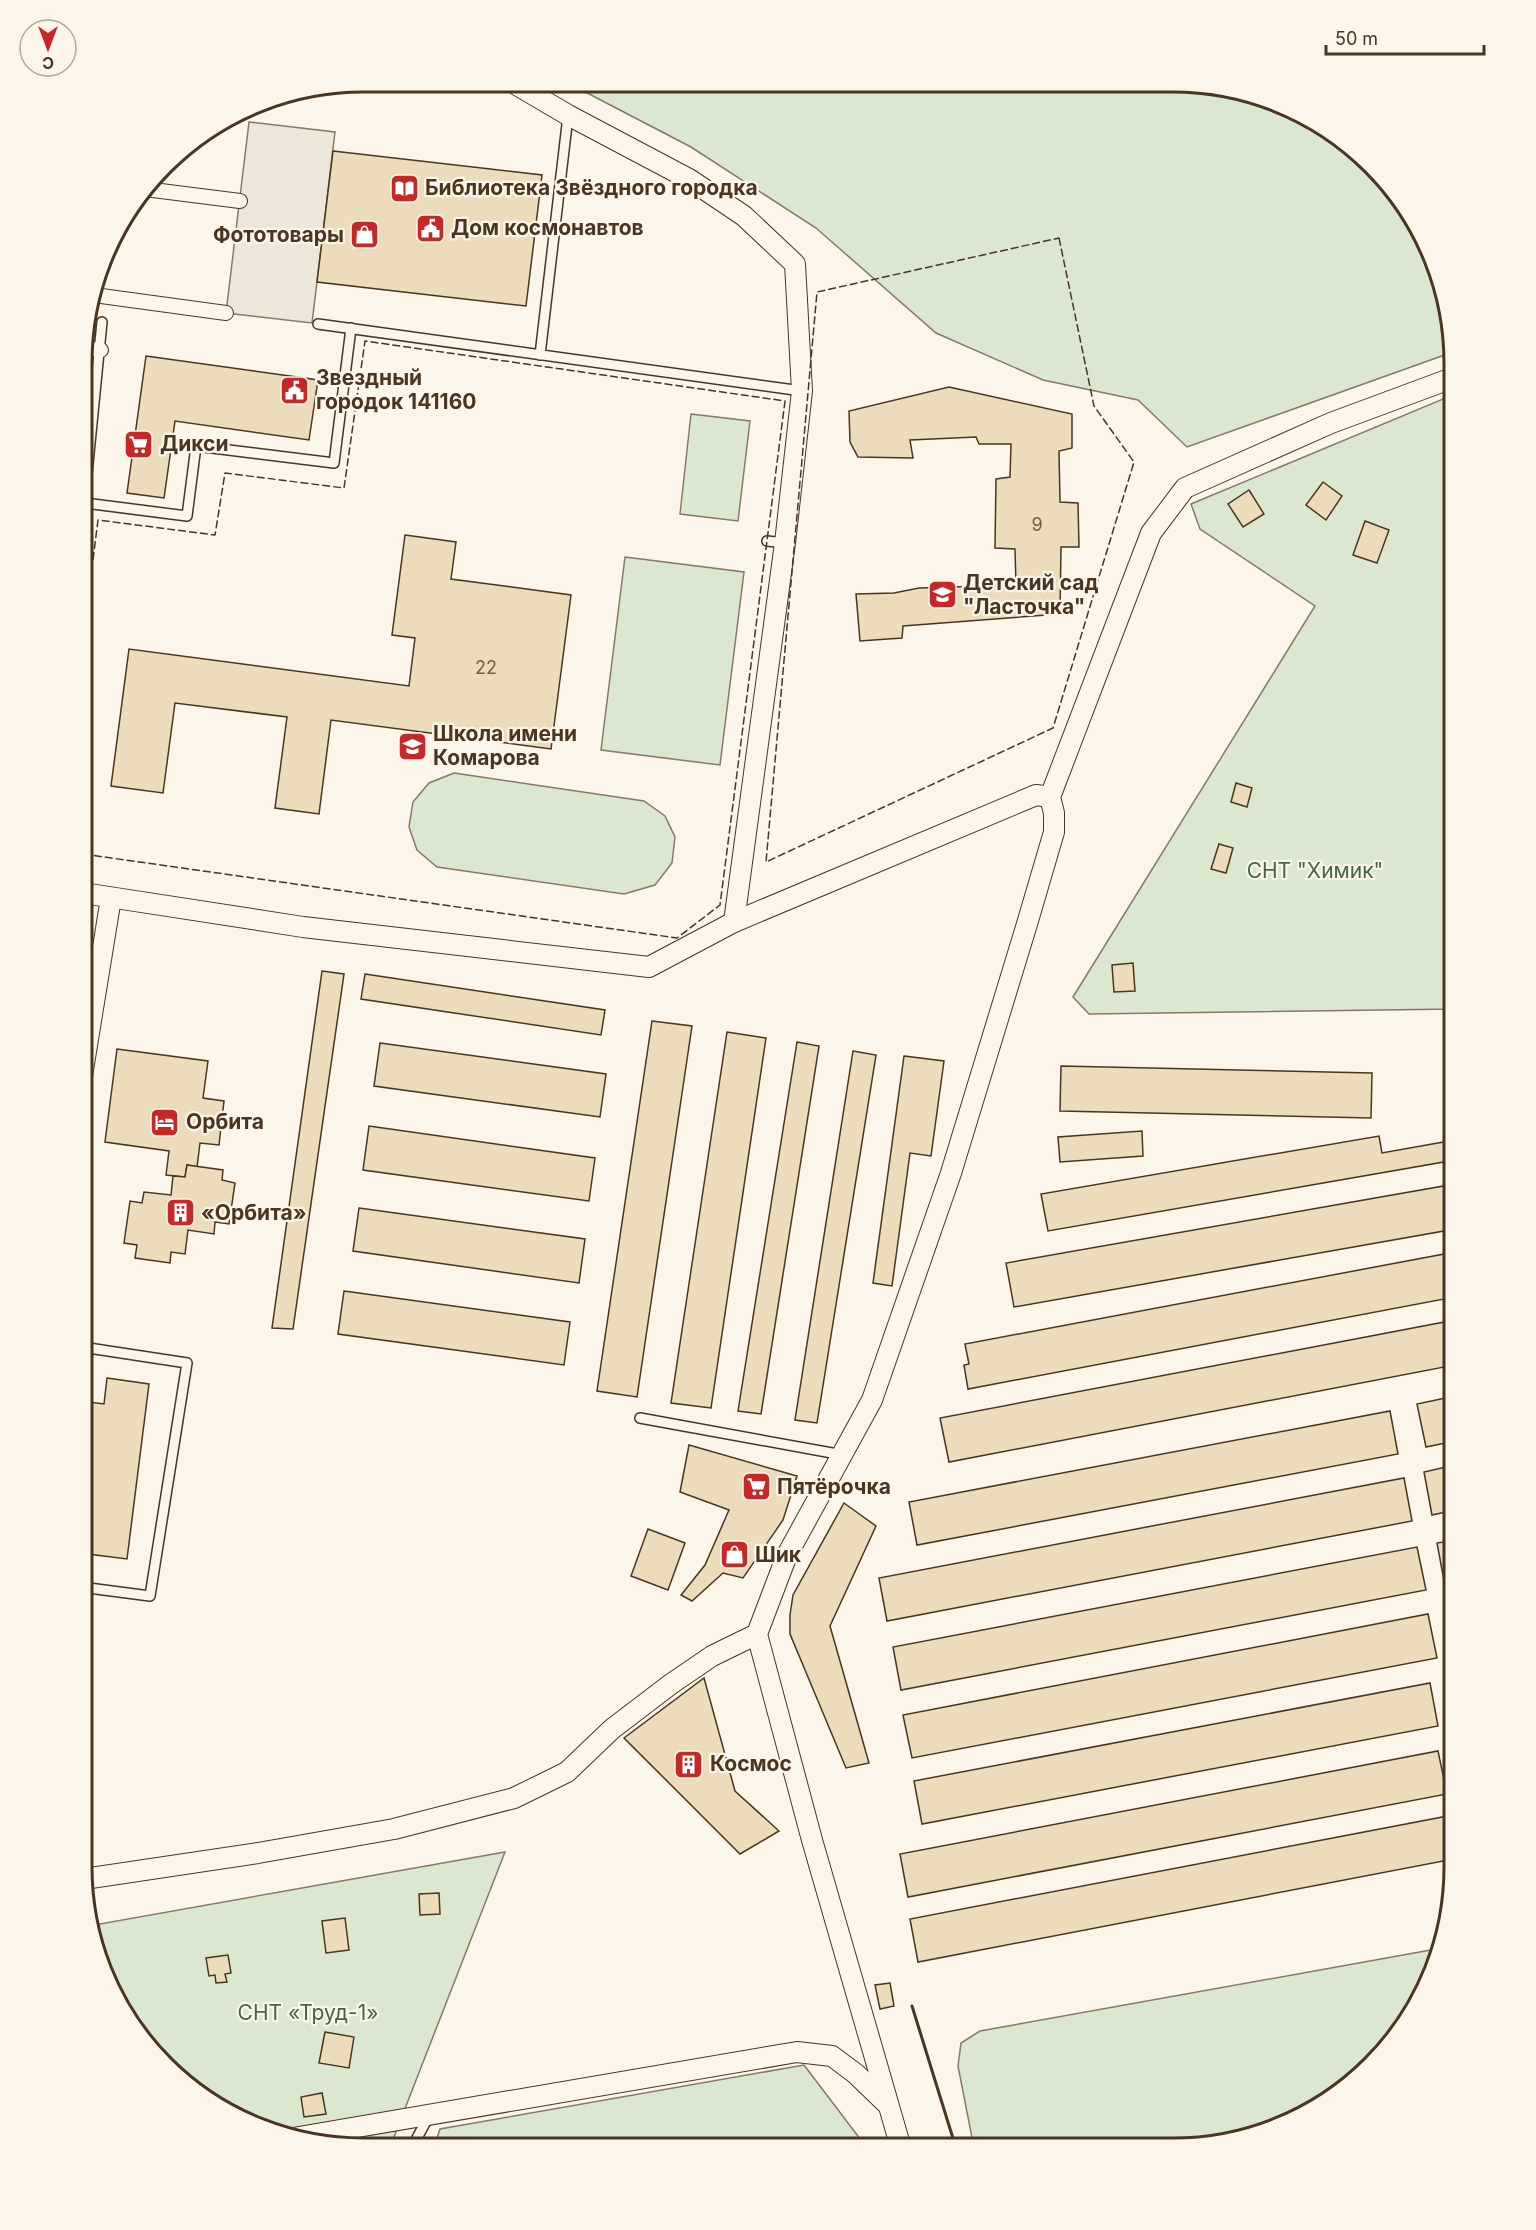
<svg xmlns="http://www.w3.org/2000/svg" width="1536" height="2230" font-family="Inter,sans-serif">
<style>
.green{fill:#dce7d0;stroke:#887966;stroke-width:1.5}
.parking{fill:#ede7d9;stroke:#887966;stroke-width:1.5}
.building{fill:#ecdcbc;stroke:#4a3520;stroke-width:1.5}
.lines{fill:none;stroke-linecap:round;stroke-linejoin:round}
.service-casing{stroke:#4a3520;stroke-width:12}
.pedestrian-casing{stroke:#4a3520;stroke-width:16}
.minor-casing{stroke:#4a3520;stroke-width:22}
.service{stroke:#fbf6e9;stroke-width:9}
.pedestrian{stroke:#fbf6e9;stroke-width:14}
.minor{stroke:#fbf6e9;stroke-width:20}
.fence{stroke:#4a3520;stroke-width:1.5;stroke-dasharray:8 3;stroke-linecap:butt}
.wall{stroke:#4a3520;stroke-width:3}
.labels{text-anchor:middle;stroke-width:4.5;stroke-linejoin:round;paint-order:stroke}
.number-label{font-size:18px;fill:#725f47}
.poi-label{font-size:21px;font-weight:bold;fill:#4a3520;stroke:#fbf6e9;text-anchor:start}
.park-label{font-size:21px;fill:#436837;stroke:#fbf6e9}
.rim{fill:none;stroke:#4a3520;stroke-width:3}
</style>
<rect width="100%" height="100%" fill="#fbf6e9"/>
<!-- green -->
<g class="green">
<path d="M 566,82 L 1211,83 L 1281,102 L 1345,139 L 1426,238 L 1453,352 L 1187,447 L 1138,400 L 1043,380 L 936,333 L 816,228 L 691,147 Z"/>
<path d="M 1455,394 L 1455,1009 L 1089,1014 L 1073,997 L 1315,606 L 1200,529 L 1191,504 Z"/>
<path d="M 691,414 L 750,421 L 738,521 L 680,514 Z"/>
<path d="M 625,557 L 744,572 L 720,765 L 601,750 Z"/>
<path d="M 454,773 L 644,801 L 665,816 L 675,837 L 672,863 L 655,885 L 624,894 L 437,867 L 417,850 L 409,827 L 413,802 L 429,783 Z"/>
<path d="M 505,1852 L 390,2147 L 326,2147 L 255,2128 L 191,2091 L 110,1992 L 94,1925 Z"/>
<path d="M 1442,1948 L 1440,1959 L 1407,2024 L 1359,2079 L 1298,2120 L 1174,2149 L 974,2148 L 958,2066 L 961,2043 L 980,2031 Z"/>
<path d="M 804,2065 L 867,2148 L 434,2147 L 440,2129 Z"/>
</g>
<!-- parking -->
<path class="parking" d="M 249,122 L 335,132 L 312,323 L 226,313 Z"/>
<!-- building -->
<g class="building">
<path d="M 333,151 L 542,175 L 526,306 L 317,282 Z"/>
<path d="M 146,356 L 318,380 L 309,440 L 175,421 L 164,498 L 127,493 Z"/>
<path d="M 949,387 L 1072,414 L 1072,448 L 1059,451 L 1060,502 L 1078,503 L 1079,547 L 1061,547 L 1060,614 L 903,626 L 902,638 L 860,641 L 856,594 L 894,593 L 919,588 L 1016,585 L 1015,549 L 995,548 L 996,479 L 1010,477 L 1011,444 L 979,444 L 976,437 L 910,440 L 913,458 L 858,457 L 850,442 L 849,411 Z"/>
<path d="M 1323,482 L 1342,496 L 1326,520 L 1306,505 Z"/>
<path d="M 1249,490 L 1264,514 L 1243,527 L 1228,504 Z"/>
<path d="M 1365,521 L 1389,530 L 1377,563 L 1353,555 Z"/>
<path d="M 405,535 L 456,542 L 451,579 L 571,595 L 551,749 L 331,720 L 319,814 L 275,808 L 287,717 L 175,703 L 163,793 L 111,786 L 129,649 L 409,686 L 415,638 L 392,635 Z"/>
<path d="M 1450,642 L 1455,643 L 1455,661 L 1446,658 Z"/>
<path d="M 1236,783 L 1252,788 L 1247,807 L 1231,802 Z"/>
<path d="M 1219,844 L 1233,848 L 1226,873 L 1211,869 Z"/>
<path d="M 1133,963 L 1135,991 L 1114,992 L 1112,965 Z"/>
<path d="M 322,971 L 344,974 L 293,1329 L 272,1328 Z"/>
<path d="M 365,974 L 605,1010 L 601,1035 L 361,999 Z"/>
<path d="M 652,1021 L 692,1026 L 637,1397 L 597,1391 Z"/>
<path d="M 727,1032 L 766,1038 L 711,1408 L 671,1403 Z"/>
<path d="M 797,1042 L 819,1046 L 761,1414 L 738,1411 Z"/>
<path d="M 380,1043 L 606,1074 L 600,1117 L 374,1086 Z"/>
<path d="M 117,1049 L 208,1061 L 203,1098 L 224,1101 L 219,1145 L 200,1143 L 197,1167 L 187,1165 L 185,1177 L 166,1175 L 169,1151 L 105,1142 Z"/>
<path d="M 853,1051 L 876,1055 L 817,1423 L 795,1420 Z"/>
<path d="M 904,1056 L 944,1061 L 931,1156 L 910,1153 L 892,1286 L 873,1283 Z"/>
<path d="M 1061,1066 L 1372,1073 L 1371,1118 L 1060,1111 Z"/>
<path d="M 369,1126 L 595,1158 L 589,1201 L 363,1170 Z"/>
<path d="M 1142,1131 L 1143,1156 L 1060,1162 L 1058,1137 Z"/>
<path d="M 1379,1136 L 1382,1153 L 1455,1140 L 1455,1160 L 1048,1231 L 1041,1194 Z"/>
<path d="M 187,1165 L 223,1170 L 222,1180 L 235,1183 L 229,1224 L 215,1222 L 214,1234 L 188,1230 L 185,1254 L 171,1252 L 170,1263 L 135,1258 L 137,1245 L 124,1243 L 130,1201 L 142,1203 L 144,1192 L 171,1195 L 173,1176 L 185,1177 Z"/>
<path d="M 1455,1184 L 1455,1229 L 1014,1307 L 1006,1263 Z"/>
<path d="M 359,1208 L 585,1239 L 579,1283 L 353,1251 Z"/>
<path d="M 1455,1252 L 1455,1297 L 968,1389 L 964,1365 L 969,1364 L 965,1344 Z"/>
<path d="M 344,1291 L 570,1322 L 564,1365 L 338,1334 Z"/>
<path d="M 1455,1320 L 1455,1365 L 949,1462 L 940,1418 Z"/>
<path d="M 107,1378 L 149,1384 L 127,1559 L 88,1554 L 91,1530 L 82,1529 L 82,1401 L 104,1404 Z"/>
<path d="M 1455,1396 L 1455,1441 L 1426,1447 L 1417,1404 Z"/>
<path d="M 1390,1411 L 1398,1454 L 917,1545 L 909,1502 Z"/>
<path d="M 689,1445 L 797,1476 L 783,1520 L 743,1578 L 723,1573 L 692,1601 L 681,1595 L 705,1565 L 729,1510 L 680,1492 Z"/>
<path d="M 1455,1465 L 1455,1510 L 1432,1515 L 1424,1472 Z"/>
<path d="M 1404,1478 L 1412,1521 L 887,1621 L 879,1578 Z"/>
<path d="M 844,1503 L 876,1526 L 830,1626 L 869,1763 L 846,1768 L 790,1634 L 790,1615 L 793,1595 Z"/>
<path d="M 648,1529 L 685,1543 L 668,1590 L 631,1576 Z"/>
<path d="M 1455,1540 L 1454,1585 L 1445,1586 L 1437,1543 Z"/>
<path d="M 1417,1547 L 1426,1590 L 901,1690 L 893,1647 Z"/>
<path d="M 1428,1614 L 1437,1658 L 912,1758 L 903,1715 Z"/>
<path d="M 704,1678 L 735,1791 L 779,1831 L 740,1854 L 624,1738 Z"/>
<path d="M 1430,1683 L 1438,1726 L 922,1824 L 914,1781 Z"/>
<path d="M 1438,1751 L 1447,1794 L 908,1897 L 900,1854 Z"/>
<path d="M 1448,1816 L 1454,1859 L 918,1962 L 910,1919 Z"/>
<path d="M 439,1893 L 440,1914 L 420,1915 L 419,1894 Z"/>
<path d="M 345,1918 L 349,1950 L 326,1953 L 322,1921 Z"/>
<path d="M 228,1955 L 231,1973 L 225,1974 L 227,1982 L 216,1983 L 215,1975 L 209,1976 L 206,1958 Z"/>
<path d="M 890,1983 L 894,2006 L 880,2009 L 875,1985 Z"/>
<path d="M 325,2032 L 354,2037 L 349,2068 L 319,2063 Z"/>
<path d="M 322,2093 L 326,2114 L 304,2117 L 301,2097 Z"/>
</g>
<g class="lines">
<defs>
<g id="service">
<path d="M 318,324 L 802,391"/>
<path d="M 540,355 L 568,116"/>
<path d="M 85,503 L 187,516 L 196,446 L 334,463 L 351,328"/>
<path d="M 83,514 L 102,322"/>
<path d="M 767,541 L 785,543"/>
<path d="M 1455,977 L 1455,967"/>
<path d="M 640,1418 L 843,1455"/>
<path d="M 81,1587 L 150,1596 L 187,1363 L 82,1347"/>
<path d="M 412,2147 L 429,2116"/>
</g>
<g id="pedestrian">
<path d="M 145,189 L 240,201"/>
<path d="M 94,295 L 226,313"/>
<path d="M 83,348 L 101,350"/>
</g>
<g id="minor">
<path d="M 510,81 L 568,115 L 689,179 L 744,216 L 795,264 L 802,391 L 785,543 L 734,922"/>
<path d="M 83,893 L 303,927 L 649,967 L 734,922 L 1036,795 L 1050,797"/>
<path d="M 82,1076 L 111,898"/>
<path d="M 84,1879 L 258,1853 L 394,1829 L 514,1798 L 567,1772 L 612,1729 L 671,1684 L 712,1656 L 757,1634"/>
<path d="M 293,2138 L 797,2052 L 832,2056 L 856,2074 L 886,2103"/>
<path d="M 901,2148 L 812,1840 L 757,1634 L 787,1555 L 872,1400 L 951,1173 L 1027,924 L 1054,832 L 1054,813 L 1050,797 L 1151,533 L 1185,488 L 1331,423 L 1455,377"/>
</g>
</defs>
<!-- service casing -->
<use href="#service" class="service-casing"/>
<!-- pedestrian casing -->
<use href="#pedestrian" class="pedestrian-casing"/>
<!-- minor casing -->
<use href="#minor" class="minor-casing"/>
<!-- service -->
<use href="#service" class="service"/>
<!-- pedestrian -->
<use href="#pedestrian" class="pedestrian"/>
<!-- minor -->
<use href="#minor" class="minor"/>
<!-- fence -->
<g class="fence">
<path d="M 1059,238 L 1094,406 L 1134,462 L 1053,728 L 766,862 L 817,292 Z"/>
<path d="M 83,854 L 677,938 L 720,905 L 785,401 L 365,341 L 344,488 L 225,473 L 215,535 L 98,520 L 83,639"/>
</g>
<!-- wall -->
<path class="wall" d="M 912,2006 L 956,2148"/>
</g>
<!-- icons -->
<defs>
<symbol id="library-square" viewBox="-11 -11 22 22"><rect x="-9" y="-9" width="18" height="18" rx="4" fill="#c62828" stroke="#fbf6e9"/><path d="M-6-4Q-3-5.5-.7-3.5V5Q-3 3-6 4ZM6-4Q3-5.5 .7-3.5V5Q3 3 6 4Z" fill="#fff"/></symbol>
<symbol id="civic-square" viewBox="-11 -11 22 22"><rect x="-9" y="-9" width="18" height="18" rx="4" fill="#c62828" stroke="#fbf6e9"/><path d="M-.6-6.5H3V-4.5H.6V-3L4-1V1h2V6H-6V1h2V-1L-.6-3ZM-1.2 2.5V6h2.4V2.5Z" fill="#fff"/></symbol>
<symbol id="shop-square" viewBox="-11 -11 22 22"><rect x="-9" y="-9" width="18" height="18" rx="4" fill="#c62828" stroke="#fbf6e9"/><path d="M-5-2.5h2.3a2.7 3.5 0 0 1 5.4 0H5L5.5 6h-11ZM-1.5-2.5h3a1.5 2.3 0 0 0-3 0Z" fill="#fff"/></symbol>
<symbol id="supermarket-square" viewBox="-11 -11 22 22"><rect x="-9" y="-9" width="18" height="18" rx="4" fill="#c62828" stroke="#fbf6e9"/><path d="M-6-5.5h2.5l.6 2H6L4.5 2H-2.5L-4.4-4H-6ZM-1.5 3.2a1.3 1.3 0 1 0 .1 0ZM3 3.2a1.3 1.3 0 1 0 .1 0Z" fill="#fff"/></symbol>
<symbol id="school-square" viewBox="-11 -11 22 22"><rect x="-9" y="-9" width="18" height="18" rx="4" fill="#c62828" stroke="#fbf6e9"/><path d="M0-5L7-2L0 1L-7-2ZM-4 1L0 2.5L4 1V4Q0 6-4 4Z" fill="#fff"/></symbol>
<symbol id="hotel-square" viewBox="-11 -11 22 22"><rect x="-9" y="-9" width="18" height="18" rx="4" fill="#c62828" stroke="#fbf6e9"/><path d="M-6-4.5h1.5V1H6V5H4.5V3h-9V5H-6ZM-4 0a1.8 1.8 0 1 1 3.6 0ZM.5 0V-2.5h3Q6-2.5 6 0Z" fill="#fff"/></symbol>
<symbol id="building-square" viewBox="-11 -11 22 22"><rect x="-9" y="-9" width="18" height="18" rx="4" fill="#c62828" stroke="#fbf6e9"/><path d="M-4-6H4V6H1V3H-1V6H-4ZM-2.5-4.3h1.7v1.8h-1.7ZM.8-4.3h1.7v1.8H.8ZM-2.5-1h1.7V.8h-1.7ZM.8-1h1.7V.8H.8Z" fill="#fff"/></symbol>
</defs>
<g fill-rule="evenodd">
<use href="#library-square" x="388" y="172" width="33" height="33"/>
<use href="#civic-square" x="414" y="212" width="33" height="33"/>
<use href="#shop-square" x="348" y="218" width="33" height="33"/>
<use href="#civic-square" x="278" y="374" width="33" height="33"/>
<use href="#supermarket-square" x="122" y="428" width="33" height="33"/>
<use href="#school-square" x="926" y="578" width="33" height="33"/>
<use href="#school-square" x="396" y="730" width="33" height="33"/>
<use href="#hotel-square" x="148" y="1106" width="33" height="33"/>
<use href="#building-square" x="164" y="1196" width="33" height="33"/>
<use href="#supermarket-square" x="740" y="1470" width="33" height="33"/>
<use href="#shop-square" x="718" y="1538" width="33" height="33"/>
<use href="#building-square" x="672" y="1748" width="33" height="33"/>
</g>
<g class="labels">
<!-- number labels -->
<g class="number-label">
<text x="1037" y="531">9</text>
<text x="486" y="674">22</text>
</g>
<!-- poi labels -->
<g class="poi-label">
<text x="425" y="195">Библиотека Звёздного городка</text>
<text x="451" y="235">Дом космонавтов</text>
<text x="344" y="242" text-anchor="end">Фототовары</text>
<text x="316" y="385">Звездный<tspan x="316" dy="24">городок 141160</tspan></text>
<text x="160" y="451">Дикси</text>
<text x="963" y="590">Детский сад<tspan x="963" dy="24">"Ласточка"</tspan></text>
<text x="433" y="741">Школа имени<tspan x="433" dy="24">Комарова</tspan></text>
<text x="186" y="1129">Орбита</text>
<text x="201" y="1220">«Орбита»</text>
<text x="777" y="1494">Пятёрочка</text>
<text x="755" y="1562">Шик</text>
<text x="710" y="1771">Космос</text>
</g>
<!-- park labels -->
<g class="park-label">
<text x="1315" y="878">СНТ "Химик"</text>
<text x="308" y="2020">СНТ «Труд-1»</text>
</g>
</g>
<!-- crop -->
<path d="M0 0H1536V2230H0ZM363 92H1173A271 271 0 0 1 1444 363V1867A271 271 0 0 1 1173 2138H363A271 271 0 0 1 92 1867V363A271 271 0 0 1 363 92Z" fill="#fbf6e9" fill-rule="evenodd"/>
<path class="rim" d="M363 92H1173A271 271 0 0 1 1444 363V1867A271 271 0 0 1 1173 2138H363A271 271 0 0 1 92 1867V363A271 271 0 0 1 363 92Z"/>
<!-- north arrow -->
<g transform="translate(48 48) rotate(180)"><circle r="28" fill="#fbf6e9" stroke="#b4a999" stroke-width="1.5"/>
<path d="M0-4.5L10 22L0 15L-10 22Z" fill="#c62828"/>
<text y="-9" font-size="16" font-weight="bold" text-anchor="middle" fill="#4a3520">С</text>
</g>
<!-- scale -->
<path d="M1326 45v9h158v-9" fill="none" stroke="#4a3520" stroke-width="3"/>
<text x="1335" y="45" font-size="18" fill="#4a3520" stroke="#fbf6e9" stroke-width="4.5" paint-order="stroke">50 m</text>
</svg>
